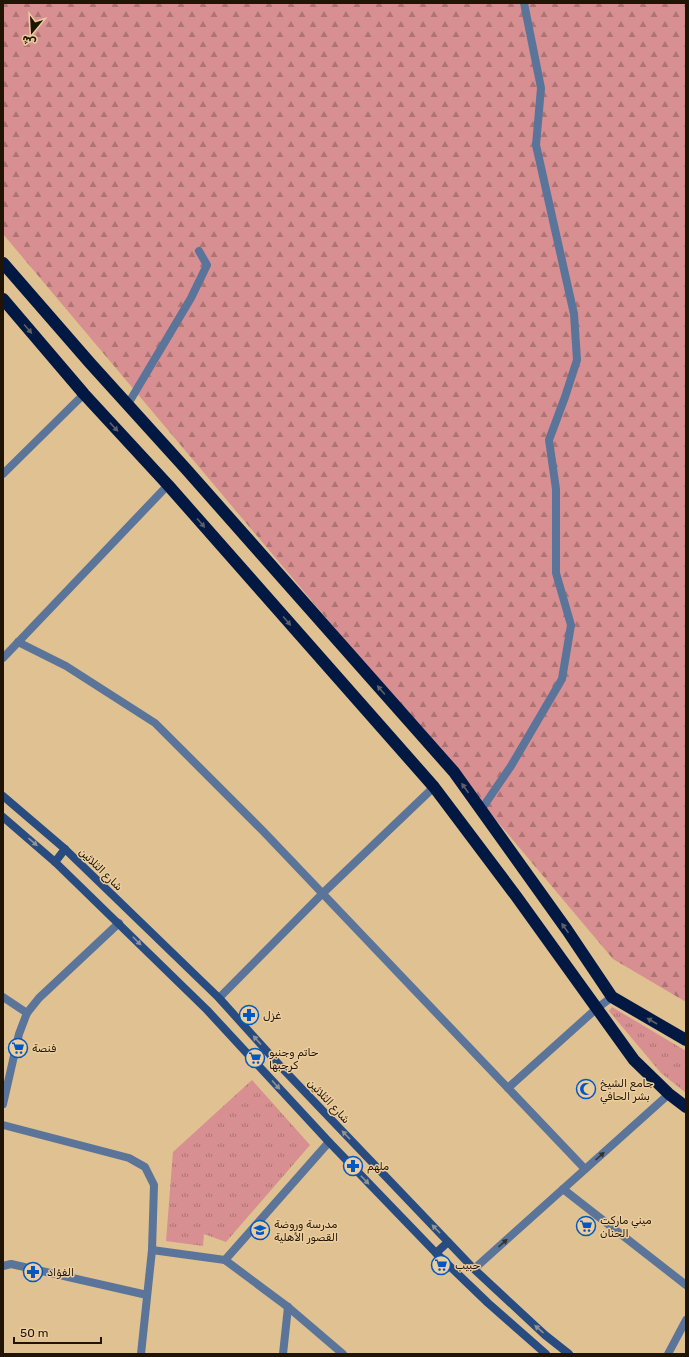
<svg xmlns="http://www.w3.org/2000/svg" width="689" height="1357" font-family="Rubik,'Noto Naskh Arabic',sans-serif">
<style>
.grass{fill:url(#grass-tufts)}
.forest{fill:url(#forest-firs)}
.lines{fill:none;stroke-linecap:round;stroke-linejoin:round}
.street{stroke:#5b7499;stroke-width:8}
.secondary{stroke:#284b80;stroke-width:8}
.highway{stroke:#001842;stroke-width:12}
.oneway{fill:#5e6067}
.oneway2{fill:#949290}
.oneway3{fill:#323231}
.labels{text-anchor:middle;stroke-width:3;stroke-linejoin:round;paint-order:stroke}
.street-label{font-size:11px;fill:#201504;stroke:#eccd9e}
.poi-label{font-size:11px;fill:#201504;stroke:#eccd9e;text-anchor:start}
</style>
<defs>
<pattern id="grass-tufts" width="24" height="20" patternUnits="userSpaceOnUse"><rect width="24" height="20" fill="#d78f91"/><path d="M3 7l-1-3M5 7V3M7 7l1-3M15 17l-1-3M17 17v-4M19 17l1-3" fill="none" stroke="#ae7474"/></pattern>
<pattern id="forest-firs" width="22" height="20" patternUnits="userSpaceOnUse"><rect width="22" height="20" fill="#d78f91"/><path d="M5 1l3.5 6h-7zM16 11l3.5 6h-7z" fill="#ae7474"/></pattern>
</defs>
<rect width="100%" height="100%" fill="#dfc192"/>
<!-- grass -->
<g class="grass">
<path d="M 612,1007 L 686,1051 L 686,1093 L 661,1073 L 609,1011 Z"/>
<path d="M 252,1080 L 310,1145 L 226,1242 L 204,1234 L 203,1246 L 166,1241 L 173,1152 Z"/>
</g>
<!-- forest -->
<path class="forest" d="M 3,3 L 686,3 L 686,1002 L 613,959 L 3,234 Z"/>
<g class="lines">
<!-- street -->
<g class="street">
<path d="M 128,404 L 191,298 L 207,265 L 199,251"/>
<path d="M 3,474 L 84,394"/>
<path d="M 18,642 L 66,666 L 155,723 L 263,831 L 585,1169"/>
<path d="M 3,658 L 168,485"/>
<path d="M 481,810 L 511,766 L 562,679 L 571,625 L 556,573 L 556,489 L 549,440 L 565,397 L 577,360 L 574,314 L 536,145 L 541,88 L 524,3"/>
<path d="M 3,997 L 27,1013"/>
<path d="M 219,998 L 323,893 L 434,787"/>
<path d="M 508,1088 L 596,1009 L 612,997"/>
<path d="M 3,1104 L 19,1034 L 27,1013 L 39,998 L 119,923"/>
<path d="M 3,1125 L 129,1158 L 145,1167 L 154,1185 L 152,1250 L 141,1354"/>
<path d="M 563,1189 L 686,1285"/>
<path d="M 152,1250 L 225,1260 L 288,1307 L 343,1354"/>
<path d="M 225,1260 L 329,1142"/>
<path d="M 3,1266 L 11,1264 L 147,1295"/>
<path d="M 474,1269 L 669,1094"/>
<path d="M 283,1354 L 288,1307"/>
<path d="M 668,1354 L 686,1320"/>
</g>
<!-- secondary -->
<g class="secondary">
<path d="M 3,796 L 65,849 L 219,998 L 282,1068 L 474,1269 L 545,1335 L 569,1354"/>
<path d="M 3,817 L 55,862 L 207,1010 L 329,1142 L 436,1253 L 488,1303 L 546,1354"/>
<path d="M 55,862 L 65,849"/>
<path d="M 436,1253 L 448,1242"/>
</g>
<!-- highway -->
<g class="highway">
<path d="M 3,263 L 90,363 L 186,469 L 454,772 L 567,930 L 612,997 L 686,1040"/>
<path d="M 3,299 L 84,394 L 168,485 L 434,787 L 516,896 L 634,1060 L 669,1094 L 686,1107"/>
</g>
</g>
<!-- one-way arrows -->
<defs><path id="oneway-solid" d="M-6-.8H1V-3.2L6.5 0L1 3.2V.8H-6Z"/></defs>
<g class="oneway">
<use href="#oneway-solid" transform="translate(28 329) rotate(49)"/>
<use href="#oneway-solid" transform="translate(114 427) rotate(47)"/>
<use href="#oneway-solid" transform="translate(201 523) rotate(49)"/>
<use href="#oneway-solid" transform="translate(287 621) rotate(49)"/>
<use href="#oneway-solid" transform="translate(381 690) rotate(-131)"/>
<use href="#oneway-solid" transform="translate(465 788) rotate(-126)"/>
<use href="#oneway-solid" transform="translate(565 928) rotate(-125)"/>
<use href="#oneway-solid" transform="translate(652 1021) rotate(-150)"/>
</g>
<g class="oneway2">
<use href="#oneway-solid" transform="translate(33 842) rotate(41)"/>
<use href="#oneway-solid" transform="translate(137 941) rotate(45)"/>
<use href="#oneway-solid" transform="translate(257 1040) rotate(-132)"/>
<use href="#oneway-solid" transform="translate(276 1085) rotate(48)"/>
<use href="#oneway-solid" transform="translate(346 1135) rotate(-134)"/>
<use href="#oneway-solid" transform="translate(365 1180) rotate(46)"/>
<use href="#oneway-solid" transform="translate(436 1229) rotate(-134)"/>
<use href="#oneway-solid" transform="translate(539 1329) rotate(-138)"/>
</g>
<g class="oneway3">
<use href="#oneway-solid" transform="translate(600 1156) rotate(-42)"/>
<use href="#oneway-solid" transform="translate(503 1243) rotate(-42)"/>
</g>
<!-- icons -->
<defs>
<symbol id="pharmacy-ring" viewBox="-11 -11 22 22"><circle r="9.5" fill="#eccd9e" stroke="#0059c2" stroke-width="1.5"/><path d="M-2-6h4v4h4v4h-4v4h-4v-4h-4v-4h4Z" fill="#0059c2"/></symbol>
<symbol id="supermarket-ring" viewBox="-11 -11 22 22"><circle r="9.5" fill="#eccd9e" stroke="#0059c2" stroke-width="1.5"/><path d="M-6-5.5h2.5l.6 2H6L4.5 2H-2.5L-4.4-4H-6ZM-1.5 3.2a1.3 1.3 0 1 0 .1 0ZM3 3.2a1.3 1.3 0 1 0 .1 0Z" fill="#0059c2"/></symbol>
<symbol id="mosque-ring" viewBox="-11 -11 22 22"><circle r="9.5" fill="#eccd9e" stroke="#0059c2" stroke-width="1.5"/><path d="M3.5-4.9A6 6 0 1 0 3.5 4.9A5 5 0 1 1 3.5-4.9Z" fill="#0059c2"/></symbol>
<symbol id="school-ring" viewBox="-11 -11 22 22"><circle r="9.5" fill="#eccd9e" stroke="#0059c2" stroke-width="1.5"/><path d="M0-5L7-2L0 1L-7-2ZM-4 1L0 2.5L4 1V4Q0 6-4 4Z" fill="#0059c2"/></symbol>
</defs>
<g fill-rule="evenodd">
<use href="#pharmacy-ring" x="238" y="1004" width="22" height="22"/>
<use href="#supermarket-ring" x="7" y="1037" width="22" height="22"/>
<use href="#supermarket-ring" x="244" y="1047" width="22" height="22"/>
<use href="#mosque-ring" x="575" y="1078" width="22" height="22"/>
<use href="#pharmacy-ring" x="342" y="1155" width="22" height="22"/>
<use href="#supermarket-ring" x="575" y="1215" width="22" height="22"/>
<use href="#school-ring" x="249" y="1219" width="22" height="22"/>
<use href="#supermarket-ring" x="430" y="1254" width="22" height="22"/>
<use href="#pharmacy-ring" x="22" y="1261" width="22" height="22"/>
</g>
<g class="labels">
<!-- street labels -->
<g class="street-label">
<text transform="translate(101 869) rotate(44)" y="4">شارع الثلاثين</text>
<text transform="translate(329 1101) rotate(47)" y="4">شارع الثلاثين</text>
</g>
<!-- poi labels -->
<g class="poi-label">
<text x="263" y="1019">غزل</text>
<text x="32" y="1052">فنصة</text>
<text x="269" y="1056">حاتم وجنبو<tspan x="269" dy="13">كرجبها</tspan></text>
<text x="600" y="1087">جامع الشيخ<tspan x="600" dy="13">بشر الحافي</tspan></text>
<text x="367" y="1170">ملهم</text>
<text x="600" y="1224">ميني ماركت<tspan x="600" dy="13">الحنان</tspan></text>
<text x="274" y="1228">مدرسة وروضة<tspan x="274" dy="13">القصور الأهلية</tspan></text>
<text x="455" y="1269">حبيب</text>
<text x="47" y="1276">الفؤاد</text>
</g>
</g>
<!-- border -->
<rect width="689" height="1357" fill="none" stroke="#201504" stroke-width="8"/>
<!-- north arrow -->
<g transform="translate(32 32) rotate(198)" stroke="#eccd9e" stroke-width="3" paint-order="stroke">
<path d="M0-3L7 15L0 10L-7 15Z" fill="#201504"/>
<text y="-6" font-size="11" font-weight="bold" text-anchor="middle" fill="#201504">ش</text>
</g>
<!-- scale -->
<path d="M14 1337v6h87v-6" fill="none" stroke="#201504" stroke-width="2"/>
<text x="20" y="1337" font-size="12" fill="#201504" stroke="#eccd9e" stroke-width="3" paint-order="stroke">50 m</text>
</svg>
